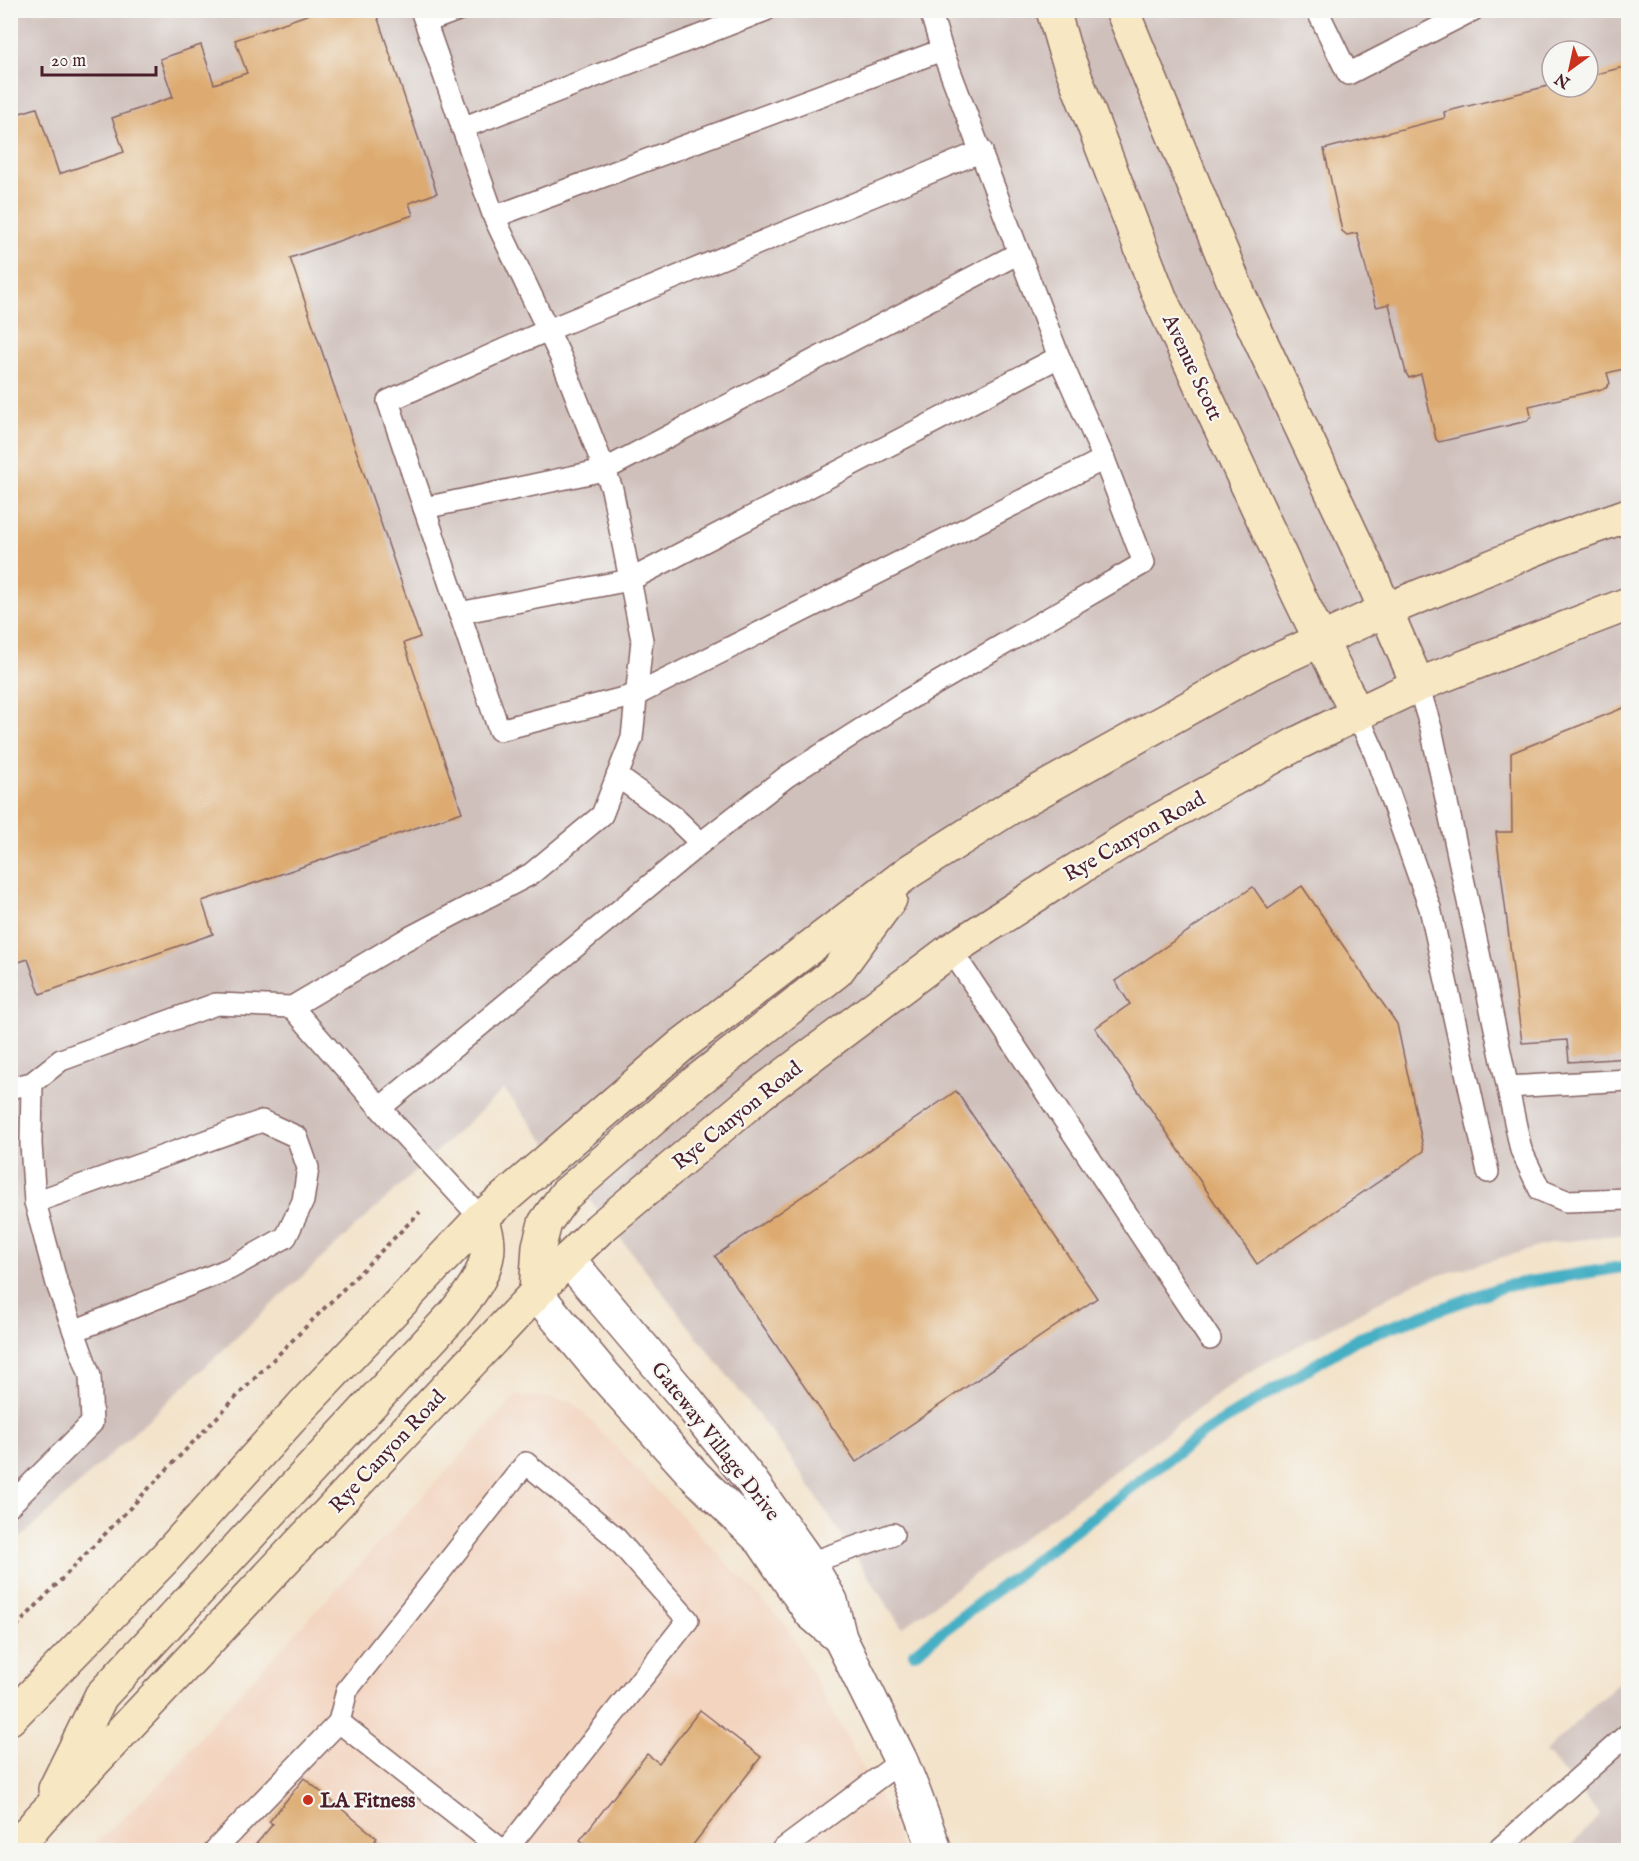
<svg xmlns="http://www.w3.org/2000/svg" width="1639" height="1861" font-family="'IM FELL English',serif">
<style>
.built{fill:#f3d4bf}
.industrial{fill:#cfc0bb;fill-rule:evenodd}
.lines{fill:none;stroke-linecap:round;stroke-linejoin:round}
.stream{stroke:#45afc4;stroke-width:12}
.building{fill:#ddab71}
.service-casing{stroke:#856463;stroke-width:24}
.minor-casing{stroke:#856463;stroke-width:36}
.secondary-casing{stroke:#856463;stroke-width:36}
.path{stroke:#856463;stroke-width:4;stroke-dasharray:4.5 4.5;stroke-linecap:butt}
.service{stroke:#fff;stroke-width:21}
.minor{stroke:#fff;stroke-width:33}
.secondary{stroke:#f7e8c3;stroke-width:33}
.poi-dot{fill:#c8321e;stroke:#f6f6f2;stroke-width:2}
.labels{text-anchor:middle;stroke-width:4.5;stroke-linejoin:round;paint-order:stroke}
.street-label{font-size:21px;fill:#4a1f2b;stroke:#f6f6f2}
.poi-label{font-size:21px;font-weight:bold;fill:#4a1f2b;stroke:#f6f6f2;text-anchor:start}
</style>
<rect width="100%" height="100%" fill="#f6f6f2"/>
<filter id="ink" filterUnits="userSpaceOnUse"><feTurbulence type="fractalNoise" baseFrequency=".0167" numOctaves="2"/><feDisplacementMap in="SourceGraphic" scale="12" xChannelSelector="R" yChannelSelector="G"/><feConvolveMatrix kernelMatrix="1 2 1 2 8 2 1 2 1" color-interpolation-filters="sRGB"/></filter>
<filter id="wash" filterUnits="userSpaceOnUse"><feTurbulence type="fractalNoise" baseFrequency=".008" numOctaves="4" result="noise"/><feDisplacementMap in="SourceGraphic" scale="24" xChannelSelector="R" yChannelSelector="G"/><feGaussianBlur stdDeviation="1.35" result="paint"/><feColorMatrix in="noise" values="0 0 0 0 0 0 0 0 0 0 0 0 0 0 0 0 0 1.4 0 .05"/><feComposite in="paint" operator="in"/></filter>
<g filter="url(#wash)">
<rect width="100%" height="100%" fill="#f3e3cb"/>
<!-- built -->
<path class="built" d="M 517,1395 L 571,1400 L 785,1624 L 893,1823 L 901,1850 L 88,1850 L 171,1773 L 204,1731 Z"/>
<!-- industrial -->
<g class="industrial">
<path d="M 11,11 L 1628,11 L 1628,1234 L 1552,1243 L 1416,1282 L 1247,1373 L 902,1628 L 790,1456 L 504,1089 L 11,1547 ZM 1552,51 L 1588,51 L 1588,87 L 1552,87 Z"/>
<path d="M 1628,1673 L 1628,1850 L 1567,1850 L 1600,1815 L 1545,1752 Z"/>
</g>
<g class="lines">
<!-- stream -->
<path class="stream" d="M 914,1653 L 1200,1435 L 1357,1339 L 1505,1286 L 1628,1266"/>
</g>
<g id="blocks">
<!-- building -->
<g class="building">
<path d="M 321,10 L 375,10 L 437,193 L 409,203 L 413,215 L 290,258 L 420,637 L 404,643 L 462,812 L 202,901 L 213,934 L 40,994 L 28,959 L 10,965 L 10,116 L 37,108 L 59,174 L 124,152 L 112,118 L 173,97 L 160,59 L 201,45 L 214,84 L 247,73 L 235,40 Z"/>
<path d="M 1628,66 L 1628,368 L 1607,373 L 1610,383 L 1606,388 L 1529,406 L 1531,416 L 1527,421 L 1439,442 L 1436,439 L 1421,374 L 1409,378 L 1406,373 L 1389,304 L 1377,307 L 1375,304 L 1357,233 L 1347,235 L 1342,231 L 1324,149 L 1445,118 L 1444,112 L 1552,85 L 1552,87 L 1588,87 L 1588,76 Z"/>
<path d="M 1628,706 L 1628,1058 L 1569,1062 L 1567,1040 L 1522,1043 L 1496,832 L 1512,832 L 1511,753 Z"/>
<path d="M 1302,886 L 1397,1024 L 1424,1151 L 1257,1264 L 1095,1028 L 1130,1004 L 1115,981 L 1253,887 L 1268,909 Z"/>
<path d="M 956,1091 L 1097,1298 L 856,1462 L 715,1256 Z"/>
<path d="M 700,1710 L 761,1757 L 689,1850 L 594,1850 L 580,1840 L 647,1754 L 659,1763 Z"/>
<path d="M 304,1778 L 377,1838 L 375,1840 L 388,1850 L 251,1850 L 273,1824 L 269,1822 Z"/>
</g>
</g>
</g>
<g filter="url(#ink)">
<use href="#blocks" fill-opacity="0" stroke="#856463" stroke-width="1.5"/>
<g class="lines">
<defs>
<g id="service">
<path d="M 1317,10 L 1348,74 L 1473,10"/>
<path d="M 426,22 L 458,10"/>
<path d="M 462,128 L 766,10"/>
<path d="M 982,151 L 548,330 L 388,401 L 499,730 L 636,695 L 1104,459"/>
<path d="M 494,217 L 942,50"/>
<path d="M 424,508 L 604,470 L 1019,253"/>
<path d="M 459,613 L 630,580 L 1059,357"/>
<path d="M 1418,685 L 1431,728 L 1521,1150 L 1540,1190 L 1566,1201 L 1628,1199"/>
<path d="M 1357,714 L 1375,754 L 1430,908 L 1488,1172"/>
<path d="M 617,776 L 674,817 L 701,843"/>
<path d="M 951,950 L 1210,1339"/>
<path d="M 292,1007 L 395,1125 L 481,1218"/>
<path d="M 1508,1087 L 1628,1080"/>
<path d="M 10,1088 L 32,1083 L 61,1060 L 216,1004 L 292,1007 L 405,940 L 531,874 L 602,815 L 632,738 L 642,640 L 612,489 L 562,360 L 494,217 L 421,10"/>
<path d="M 380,1108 L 701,843 L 786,777 L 899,705 L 1144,563 L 1104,459 L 1059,357 L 1019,253 L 942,50 L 930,10"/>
<path d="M 35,1202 L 262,1121 L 297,1137 L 308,1168 L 303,1201 L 286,1237 L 229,1269 L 74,1331"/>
<path d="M 10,1505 L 92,1423 L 90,1376 L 57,1284 L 35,1202 L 31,1144 L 32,1083"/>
<path d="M 809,1563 L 893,1534"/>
<path d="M 339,1722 L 347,1690 L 526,1463 L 614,1536 L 688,1620 L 506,1850"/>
<path d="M 215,1850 L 339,1722 L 502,1850"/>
<path d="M 782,1850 L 901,1761"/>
<path d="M 1498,1850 L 1628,1734"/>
</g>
<g id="minor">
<path d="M 568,1259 L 682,1394 L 751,1481 L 809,1563 L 831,1601 L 840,1638 L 901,1761 L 914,1793 L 935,1850"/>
<path d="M 536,1293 L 604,1375 L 695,1476 L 762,1541 L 811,1613 L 840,1638"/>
</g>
<g id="secondary">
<path d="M 1053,10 L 1064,48 L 1161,300 L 1299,596 L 1357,714"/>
<path d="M 1122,10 L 1240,297 L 1366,565 L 1418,685"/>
<path d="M 536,1293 L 539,1246 L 545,1223 L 565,1195 L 692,1085 L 837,971 L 890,899"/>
<path d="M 10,1718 L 165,1558 L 303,1405 L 481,1218 L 683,1044 L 910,871 L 1016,804 L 1262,667 L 1386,610 L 1554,541 L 1628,515"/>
<path d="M 55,1789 L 101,1696 L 454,1314 C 471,1293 493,1266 487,1236 C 486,1230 483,1224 481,1218"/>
<path d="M 14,1850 L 39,1820 L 568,1259 L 599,1229 L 761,1093 L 951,950 L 1058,881 L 1143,829 L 1300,742 L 1357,714 L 1418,685 L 1628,604"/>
</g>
</defs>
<!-- service casing -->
<use href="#service" class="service-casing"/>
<!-- minor casing -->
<use href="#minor" class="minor-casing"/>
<!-- secondary casing -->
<use href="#secondary" class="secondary-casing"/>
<!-- path -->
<path class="path" d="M 10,1633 L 248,1385 L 420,1212"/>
<!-- service -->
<use href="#service" class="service"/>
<!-- minor -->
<use href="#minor" class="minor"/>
<!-- secondary -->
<use href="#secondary" class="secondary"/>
</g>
</g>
<!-- markers -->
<circle class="poi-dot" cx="308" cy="1800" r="6"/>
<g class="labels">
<!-- street labels -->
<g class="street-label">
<text transform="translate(1193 367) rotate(65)" y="7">Avenue Scott</text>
<text transform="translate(1134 836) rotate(-30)" y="7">Rye Canyon Road</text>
<text transform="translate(737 1115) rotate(-39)" y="7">Rye Canyon Road</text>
<text transform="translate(716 1441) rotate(52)" y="7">Gateway Village Drive</text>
<text transform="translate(387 1451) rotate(-47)" y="7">Rye Canyon Road</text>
</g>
<!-- poi labels -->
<g class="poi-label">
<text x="320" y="1807">LA Fitness</text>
</g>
</g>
<!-- margin -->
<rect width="1639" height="1861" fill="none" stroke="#f6f6f2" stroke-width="36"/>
<!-- north arrow -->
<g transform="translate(1570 69) rotate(213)"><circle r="28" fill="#f6f6f2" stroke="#b1a0a2" stroke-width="1.5"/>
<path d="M0-4.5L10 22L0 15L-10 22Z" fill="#c8321e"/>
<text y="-9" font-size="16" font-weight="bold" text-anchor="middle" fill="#4a1f2b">N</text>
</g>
<!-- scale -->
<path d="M42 66v9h114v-9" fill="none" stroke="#4a1f2b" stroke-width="3"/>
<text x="51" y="66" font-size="18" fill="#4a1f2b" stroke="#f6f6f2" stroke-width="4.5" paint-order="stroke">20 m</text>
</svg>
